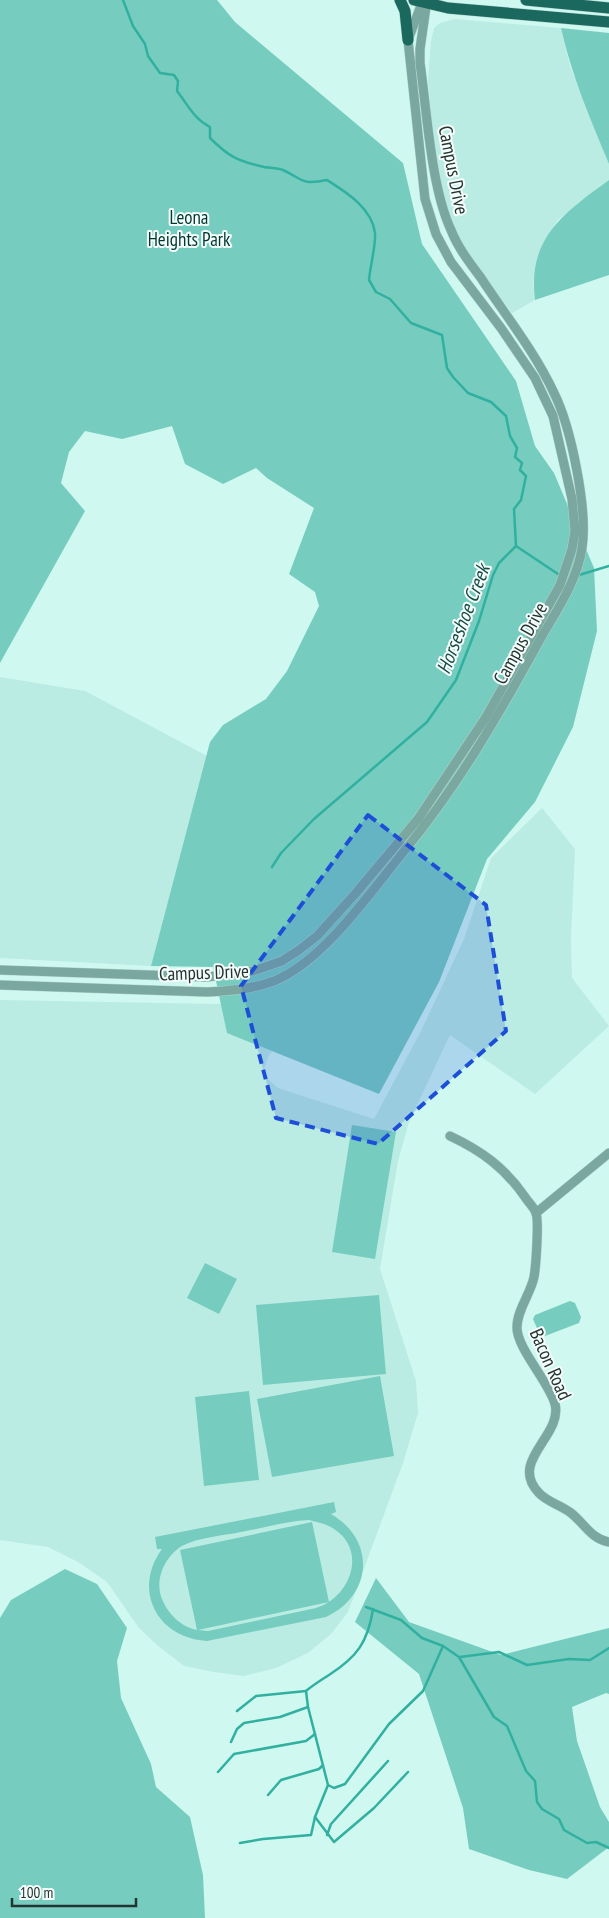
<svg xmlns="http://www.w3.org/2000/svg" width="609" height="1918" font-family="'PT Sans Narrow',sans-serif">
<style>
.built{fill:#baece3}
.green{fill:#76cdbf;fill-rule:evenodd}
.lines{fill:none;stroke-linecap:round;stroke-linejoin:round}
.stream{stroke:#31b0a0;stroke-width:2.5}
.minor-casing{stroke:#b0d5ce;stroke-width:10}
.major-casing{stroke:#b0d5ce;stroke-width:12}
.minor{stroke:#7aa79f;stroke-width:9}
.major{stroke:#1a685e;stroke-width:11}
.marked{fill:#1d4ed8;fill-opacity:0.2;stroke:#1d4ed8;stroke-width:4;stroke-dasharray:10 6;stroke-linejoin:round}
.labels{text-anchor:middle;stroke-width:4;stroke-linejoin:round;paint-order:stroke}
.street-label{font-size:19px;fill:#243431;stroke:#f5fdfb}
.park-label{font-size:19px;fill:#003832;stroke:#f5fdfb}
.water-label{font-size:20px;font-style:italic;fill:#174c45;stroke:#f5fdfb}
</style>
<rect width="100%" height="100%" fill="#cff8f0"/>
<!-- built -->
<g class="built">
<path d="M 455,19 L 561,28 L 570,66 L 609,164 L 609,180 L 558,220 L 541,247 L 533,282 L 535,300 L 512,313 L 473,263 L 449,222 L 437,177 L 428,81 L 431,41 L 434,28 L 440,23 Z"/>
<path d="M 0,677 L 85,691 L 207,756 L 151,966 L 0,958 Z"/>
<path d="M 542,808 L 575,849 L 571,938 L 572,978 L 609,1026 L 535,1094 L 450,1035 L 409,1122 L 398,1161 L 380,1269 L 416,1381 L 418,1413 L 403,1463 L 348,1612 L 331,1634 L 308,1653 L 276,1668 L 244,1676 L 214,1672 L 184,1666 L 157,1645 L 139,1628 L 107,1582 L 78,1562 L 48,1547 L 0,1540 L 0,1000 L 218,1004 L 256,1001 L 361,945 L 269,1055 L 262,1074 L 278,1088 L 374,1119 L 421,1031 L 464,939 L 491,858 Z"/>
</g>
<!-- green -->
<g class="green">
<path d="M 0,0 L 217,0 L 235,22 L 403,163 L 422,244 L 516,381 L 535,446 L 554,473 L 594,568 L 597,631 L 573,727 L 535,802 L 487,859 L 439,982 L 379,1094 L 227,1033 L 213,967 L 151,966 L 210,742 L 223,725 L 266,699 L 287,671 L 319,606 L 315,592 L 289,574 L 314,508 L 267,478 L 256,468 L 223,484 L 185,464 L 172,426 L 122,439 L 85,431 L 69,452 L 61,483 L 85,511 L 0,663 Z"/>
<path d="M 561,28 L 609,33 L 609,164 C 590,118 572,77 561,28 Z"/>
<path d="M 609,180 L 609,275 L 535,300 C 527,238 564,213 609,180 Z"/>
<path d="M 352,1125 L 396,1132 L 375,1259 L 332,1252 Z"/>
<path d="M 205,1263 L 237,1279 L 219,1314 L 187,1298 Z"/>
<path d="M 379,1295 L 386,1374 L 263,1385 L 256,1305 Z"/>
<path d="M 570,1301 L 575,1303 L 581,1317 L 579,1323 L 545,1336 L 540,1335 L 533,1319 L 535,1315 Z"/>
<path d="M 380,1376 L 394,1456 L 272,1477 L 257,1399 Z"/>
<path d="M 249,1391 L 259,1480 L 204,1486 L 195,1397 Z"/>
<path d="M 334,1502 L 336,1512 L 331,1514 C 376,1540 373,1595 326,1617 L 207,1641 C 157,1638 132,1590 162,1549 L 157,1549 L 155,1537 ZM 309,1520 C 317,1522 327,1524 334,1529 C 368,1551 350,1598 316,1608 L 208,1631 L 198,1630 L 329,1602 L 312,1522 L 180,1550 L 197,1630 C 181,1627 168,1614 162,1599 C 154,1580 165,1556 182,1546 C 199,1537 222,1536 241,1532 C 263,1528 286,1521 309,1520 Z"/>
<path d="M 65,1569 L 97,1584 L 127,1628 L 117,1661 L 121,1698 L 151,1764 L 156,1787 L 190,1817 L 203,1875 L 205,1918 L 0,1918 L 0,1618 L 11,1600 Z"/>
<path d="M 376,1578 L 409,1622 L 501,1655 L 609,1628 L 609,1694 L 606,1693 L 572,1707 L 577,1741 L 600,1807 L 609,1822 L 609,1847 L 567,1879 L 529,1870 L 469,1849 L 463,1808 L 419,1674 L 355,1622 Z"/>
</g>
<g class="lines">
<!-- stream -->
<g class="stream">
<path d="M 123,0 L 133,26 L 145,44 L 148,56 L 160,73 L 174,75 L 178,81 L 177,91 C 188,105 194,119 210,127 L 210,138 C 229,157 238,161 264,167 C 270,168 278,168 283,170 C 304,180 301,185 327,180 C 346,192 372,208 375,233 C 376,245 370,267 369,280 L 376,292 L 390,299 L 411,323 L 442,335 L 447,368 L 453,377 L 468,393 L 491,402 L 506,416 L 510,436 L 517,448 L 515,457 L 522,463 L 520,470 L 526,476 L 521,500 L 514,509 L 516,546 L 499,563 L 493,575 L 479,621 L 456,680 L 427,722 L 314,819 L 281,853 L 272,867"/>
<path d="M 516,546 L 558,574"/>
<path d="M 579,575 L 609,566"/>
<path d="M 366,1607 L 401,1620 L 422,1638 L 443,1646 L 459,1657 L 494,1717 L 507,1726 L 526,1771 L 535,1781 L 537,1802 L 542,1809 L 559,1819 L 564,1830 L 587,1843 L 596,1842 L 609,1848"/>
<path d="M 460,1657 L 499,1652 L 527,1665 L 569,1659 L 590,1660 L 609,1648"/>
<path d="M 237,1711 L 256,1696 L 306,1691"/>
<path d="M 231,1742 L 237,1729 L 244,1723 L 280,1717 L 308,1707"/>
<path d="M 218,1772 L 234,1754 L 306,1741 L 315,1734"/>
<path d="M 328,1785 L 334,1788 L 345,1784 L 389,1724 L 423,1691 L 443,1646"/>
<path d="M 268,1795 L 281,1780 L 319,1769 L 323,1765"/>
<path d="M 315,1817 L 334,1842 L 374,1808 L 408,1772"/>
<path d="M 327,1835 L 331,1824 L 388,1761"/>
<path d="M 240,1843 L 263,1839 L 311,1835 L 315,1817 L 328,1785 L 308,1707 L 306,1691 C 313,1685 321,1680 329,1675 C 357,1657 368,1642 373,1609"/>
</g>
<defs>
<g id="minor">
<path d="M 0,970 L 207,977 L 253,971 L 282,961 L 299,950 L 317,936 L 355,894 L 418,819 L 486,717 L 560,585 L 572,549 L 575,531 L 572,499 L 553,416 L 535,378 L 501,328 L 451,262 L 436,234 L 425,199 L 408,40 L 423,0"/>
<path d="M 0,985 L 207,992 C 231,991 252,989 274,981 C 324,961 371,891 405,850 C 457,787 498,716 537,645 C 554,614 577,583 582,548 C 588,510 571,427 554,393 C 535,352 506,316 481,278 C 470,263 458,248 451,230 C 431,187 427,112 420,63 L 420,49 L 427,0"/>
<path d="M 450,1136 C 482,1151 505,1168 525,1197 C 528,1202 534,1207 536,1213 C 539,1221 536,1266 534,1277 C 531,1293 517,1310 517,1327 C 516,1347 549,1382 555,1404 C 563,1436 508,1461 539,1493 C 547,1502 561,1505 571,1513 C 584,1523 591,1539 609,1542"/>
<path d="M 536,1213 L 609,1153"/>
</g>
<g id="major">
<path d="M 400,0 L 405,11 L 408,40"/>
<path d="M 414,0 L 448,8 L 609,22"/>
<path d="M 526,0 L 609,8"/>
</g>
</defs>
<!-- minor casing -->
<use href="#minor" class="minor-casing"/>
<!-- major casing -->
<use href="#major" class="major-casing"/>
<!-- minor -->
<use href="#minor" class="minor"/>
<!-- major -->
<use href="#major" class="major"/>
</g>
<!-- marked area -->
<path class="marked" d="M 368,815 L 486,905 L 506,1031 L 378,1144 L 276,1118 L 241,986 Z"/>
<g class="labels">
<!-- street labels -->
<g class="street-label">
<text transform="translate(454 170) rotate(79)" y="7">Campus Drive</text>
<text transform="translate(520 643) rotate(-61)" y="7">Campus Drive</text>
<text transform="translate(204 972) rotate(-2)" y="7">Campus Drive</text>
<text transform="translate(551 1364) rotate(66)" y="7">Bacon Road</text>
</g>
<!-- park labels -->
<g class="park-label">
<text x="189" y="224">Leona<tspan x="189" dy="22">Heights Park</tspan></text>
</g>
<!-- water labels -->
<g class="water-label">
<text transform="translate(463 619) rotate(-69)" y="7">Horseshoe Creek</text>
</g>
</g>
<!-- scale -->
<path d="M12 1898v8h124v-8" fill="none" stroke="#243431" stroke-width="2.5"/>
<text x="20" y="1898" font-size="15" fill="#243431" stroke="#f5fdfb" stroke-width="4" paint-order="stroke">100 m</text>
</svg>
